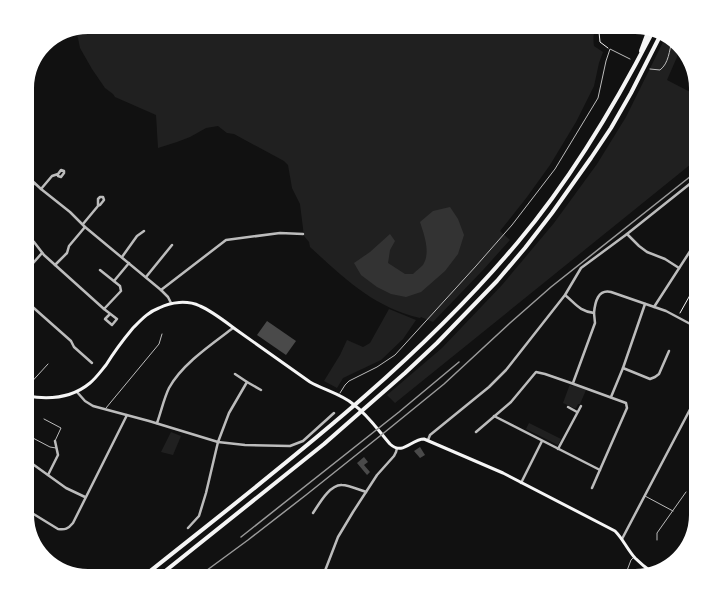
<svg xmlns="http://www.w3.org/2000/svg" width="723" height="603" font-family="Rubik,sans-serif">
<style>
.green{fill:#202020}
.water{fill:#333}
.building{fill:#4a4a4a}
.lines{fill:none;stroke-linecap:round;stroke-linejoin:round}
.path{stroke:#f5f5f5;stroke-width:1}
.service{stroke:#bcbcbc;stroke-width:1}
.pedestrian{stroke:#bcbcbc;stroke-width:1.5}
.minor{stroke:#bcbcbc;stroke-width:2.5}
.secondary{stroke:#f5f5f5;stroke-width:3}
.motorway{stroke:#f5f5f5;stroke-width:4}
.rail{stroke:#9a9a9a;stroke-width:1.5}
</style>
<rect width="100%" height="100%" fill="#111"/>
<!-- green -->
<g class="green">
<path d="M 88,27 L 596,27 C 593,34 593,39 594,46 L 603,52 L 599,63 L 594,86 L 576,122 L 550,165 L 527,197 L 500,231 L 510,240 L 483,270 L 433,322 L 421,317 L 420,318 C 373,307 344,278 310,247 L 309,242 L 304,236 L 300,204 L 292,188 L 288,165 L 284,161 L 234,134 L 227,133 L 218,126 L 206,128 L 190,137 L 177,142 L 158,148 L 156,115 L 115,97 L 113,94 L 105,88 L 92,69 L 80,48 L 78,38 L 75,32 Z"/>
<path d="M 665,38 L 676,42 L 678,46 L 677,57 L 667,80 L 696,95 L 696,160 L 395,403 L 387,395 L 442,348 L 502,285 L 554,223 L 597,164 L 626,117 Z"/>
<path d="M 389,309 L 416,320 L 403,339 L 381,360 L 343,378 L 337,388 L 324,381 L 340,355 L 347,340 L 363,347 L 365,346 L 370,343 Z"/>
<path d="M 570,384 L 571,386 L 573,386 L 573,385 L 586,390 L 580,404 L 578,404 L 576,408 L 574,408 L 563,403 Z"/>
<path d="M 529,423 L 561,439 L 558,445 L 526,429 Z"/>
<path d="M 171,432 L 181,436 L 173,455 L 161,452 Z"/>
</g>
<!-- water -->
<path class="water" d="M 450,207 L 458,219 L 464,235 L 458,254 L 445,271 L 421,292 L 406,297 L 391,294 L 377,287 L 361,275 L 354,263 L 370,252 L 390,234 L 395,241 L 390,250 L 388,263 L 405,274 L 413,274 C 416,271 420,268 423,265 C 431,252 424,235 420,222 L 433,211 Z"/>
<!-- building -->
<g class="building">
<path d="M 267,321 L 296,341 L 286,355 L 257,335 Z"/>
<path d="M 420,447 L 425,455 L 420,458 L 414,451 Z"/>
<path d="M 364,457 L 368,462 L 364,465 L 370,472 L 367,475 L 357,463 Z"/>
</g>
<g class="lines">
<!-- path -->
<g class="path">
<path d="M 602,27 L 599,32 L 600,42 L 608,48"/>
<path d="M 680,313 L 694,288 L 696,288"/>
</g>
<!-- service -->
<g class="service">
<path d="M 650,69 L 660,70 C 669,63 669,51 672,41"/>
<path d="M 27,387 L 48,364"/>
<path d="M 340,393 L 345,385 L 349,381 L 377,367 L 395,355 L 476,266 L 512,225 L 555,169 L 598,98 L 606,61 L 610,49 L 630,59"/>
<path d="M 106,408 L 159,344 L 162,334"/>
<path d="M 44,419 L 61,428 L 55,441"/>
<path d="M 31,437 L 50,447 L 56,448"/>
<path d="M 645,496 L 673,511"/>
<path d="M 657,540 L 657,533 L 686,492"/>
<path d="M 625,576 L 631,560 L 633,558"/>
</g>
<!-- pedestrian -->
<path class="pedestrian" d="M 27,194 L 35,183"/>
<!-- minor -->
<g class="minor">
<path d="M 27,176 L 41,189 L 70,212 L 85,227 L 161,290 L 168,297 L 171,303"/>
<path d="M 41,189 L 52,176 L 58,174 L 58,176 L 61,177 L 64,173 L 64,171 L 61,170 L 58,174"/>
<path d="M 83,224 L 98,206 L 100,205 L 104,200 L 103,197 L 100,197 L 98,199 L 98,206"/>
<path d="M 627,234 L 639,246 L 647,252 L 665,259 L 679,268"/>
<path d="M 27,236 L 34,242 L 44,255 L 104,309 L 121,291 L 120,286 L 100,270"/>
<path d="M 122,257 L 137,236 L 144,231"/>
<path d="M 55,265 L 67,253 L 69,246 L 85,227"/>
<path d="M 27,270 L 42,253"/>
<path d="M 146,277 L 172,245"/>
<path d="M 114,281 L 129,263"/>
<path d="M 161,290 L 226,240 L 280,233 L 303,234"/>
<path d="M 565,295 C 576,304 579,311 594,313 C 595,302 598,289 611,292 L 666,311 L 696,327"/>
<path d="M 27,302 L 71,341 L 74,347 L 92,363"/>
<path d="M 645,304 L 623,368 L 650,379 L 655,377 L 659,374 L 669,351"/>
<path d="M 654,307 L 696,242"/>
<path d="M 104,309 L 117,319 L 112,325 L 105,319 L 110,314"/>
<path d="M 247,382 L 261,390"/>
<path d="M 573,383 L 595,323 L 594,313"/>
<path d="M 77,392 L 85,401 L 93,406 L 149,421 L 218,442 L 245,445 L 290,446 L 303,441 L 334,413"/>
<path d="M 611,397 L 623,368"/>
<path d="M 568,407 L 577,412"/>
<path d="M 494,416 L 600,470"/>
<path d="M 157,423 C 161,412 164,398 169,388 C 182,364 212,344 233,328"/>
<path d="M 476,432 L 511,402 L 536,372 L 545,374 L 571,383 L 626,403 L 627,408 L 592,488"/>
<path d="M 428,440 L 430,435 L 489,387 L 506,370 L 565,295 L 581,268 L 627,234 L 696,179"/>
<path d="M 558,449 L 581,406"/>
<path d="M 27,460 L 66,488 L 85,497"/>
<path d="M 48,475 L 58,455 L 55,441"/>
<path d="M 521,483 L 542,441"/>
<path d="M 27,510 L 58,529 C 65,530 68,529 73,523 L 127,415"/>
<path d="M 313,513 C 319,504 330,484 342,485 C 348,485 360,490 366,492"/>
<path d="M 188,528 L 199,516 L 206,493 L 218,442 L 229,413 L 247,382 L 235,374"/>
<path d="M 622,539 L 696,398"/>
<path d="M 323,576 L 338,537 L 353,512 L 377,475 L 394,456 L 396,452 L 397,448"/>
</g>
<!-- secondary -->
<path class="secondary" d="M 27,396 C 50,400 72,398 90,383 C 96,378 101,371 106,365 C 114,352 123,340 133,328 C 141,320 148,312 159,308 C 171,302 187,300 200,306 C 212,311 227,323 238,331 C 262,348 286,365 310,382 C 324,390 341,394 353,404 C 368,415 378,430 390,444 C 403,456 411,439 424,439 L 503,473 L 615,531 C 623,539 627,549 635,558 C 640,563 646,568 653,573"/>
<!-- motorway -->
<g class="motorway">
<path d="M 641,51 L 648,32"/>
<path d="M 144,576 C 274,472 410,371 518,242 C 571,179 614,107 652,33"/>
<path d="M 159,576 L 324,444 L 405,373 L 437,343 L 497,281 L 525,248 L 552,213 L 591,158 L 611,128 L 631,93 L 660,36"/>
</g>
<!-- rail -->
<g class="rail">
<path d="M 241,537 L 399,412 L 459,362"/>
<path d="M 199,576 L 248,540 L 306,495 L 385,432 L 444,384 L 510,323 L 551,287 L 696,172"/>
</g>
</g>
<!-- crop -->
<path d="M0 0H723V603H0ZM88 34H635A54 54 0 0 1 689 88V515A54 54 0 0 1 635 569H88A54 54 0 0 1 34 515V88A54 54 0 0 1 88 34Z" fill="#fff" fill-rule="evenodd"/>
</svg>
